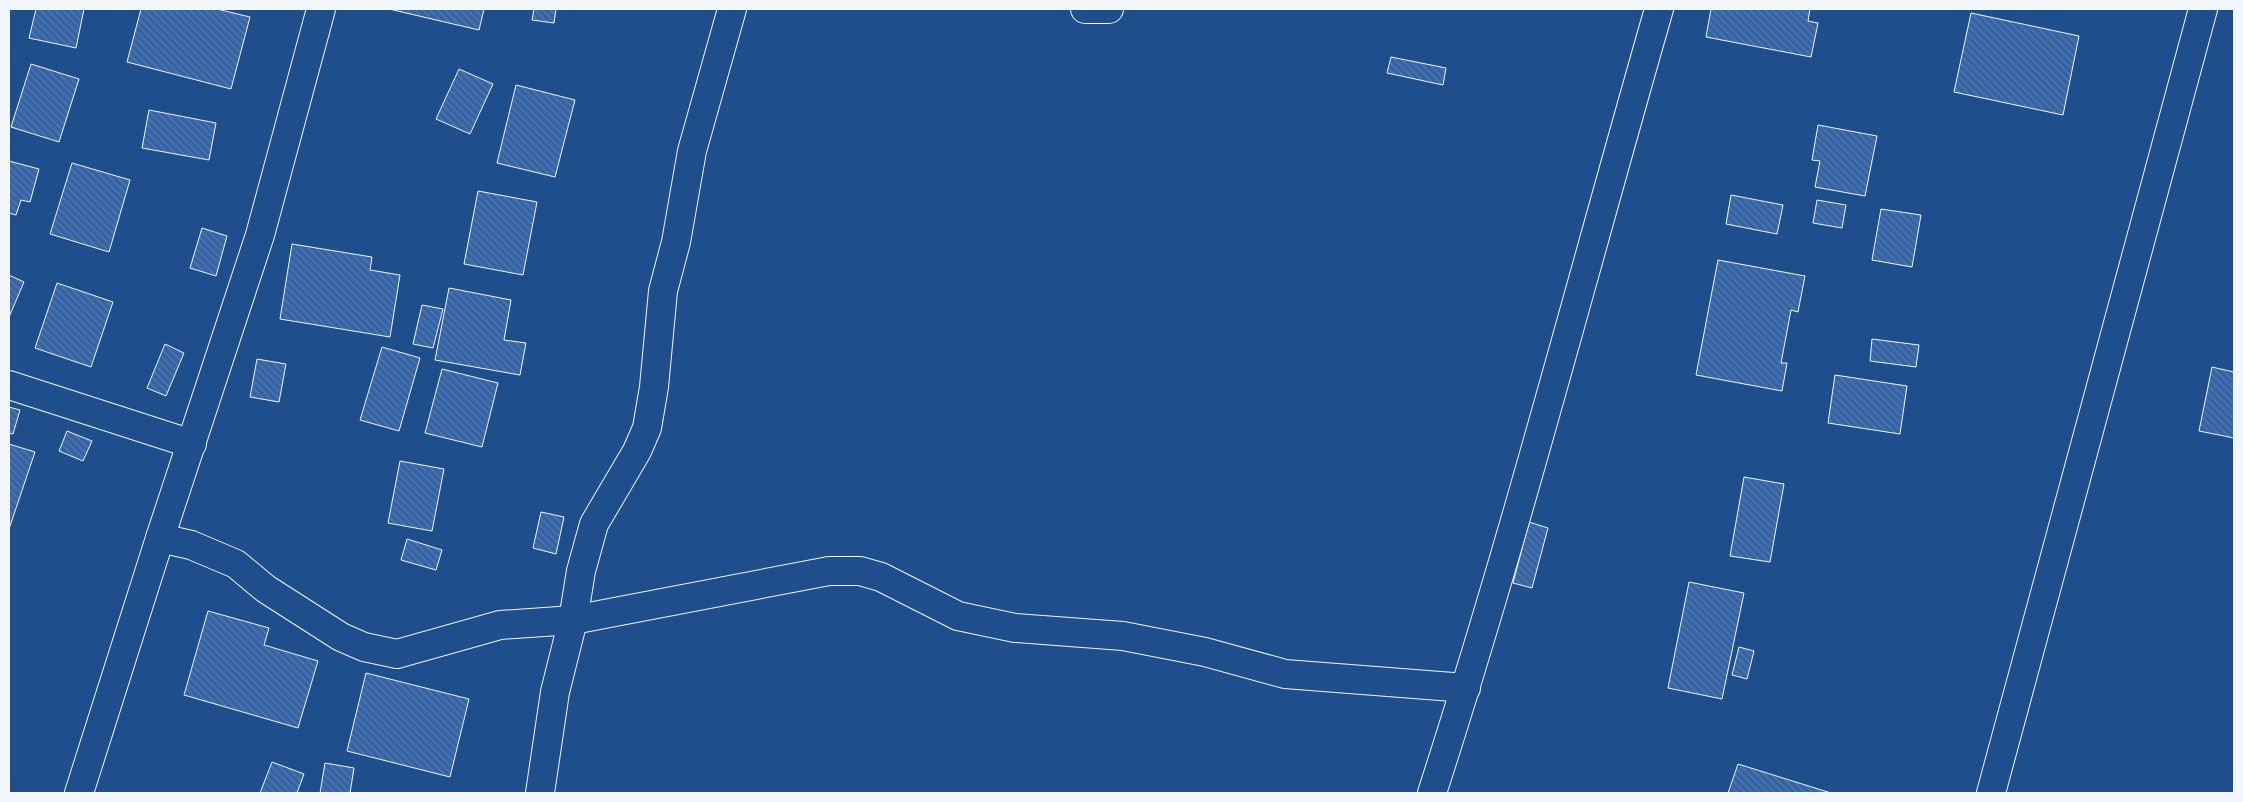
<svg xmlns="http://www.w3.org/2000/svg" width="2243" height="802" font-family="'Alegreya Sans',sans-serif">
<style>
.building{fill:url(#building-back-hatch);stroke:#f2f6ff}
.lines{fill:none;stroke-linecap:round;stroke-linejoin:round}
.minor-casing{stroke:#f2f6ff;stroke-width:30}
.minor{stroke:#1f4e8c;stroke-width:28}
</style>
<defs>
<pattern id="building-back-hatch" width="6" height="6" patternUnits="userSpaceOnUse" patternTransform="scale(1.25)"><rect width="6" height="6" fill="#3563a3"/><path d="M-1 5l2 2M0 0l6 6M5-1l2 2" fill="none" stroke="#537ab1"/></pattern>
</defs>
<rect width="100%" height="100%" fill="#1f4e8c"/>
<!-- building -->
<g class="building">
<path d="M 36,9 L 84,9 L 76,48 L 29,38 Z"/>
<path d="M 141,9 L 217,9 L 250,17 L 231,89 L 127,62 Z"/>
<path d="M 389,9 L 484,9 L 479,30 Z"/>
<path d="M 534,9 L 556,9 L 554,23 L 532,20 Z"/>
<path d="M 1711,9 L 1810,9 L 1808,21 L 1818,23 L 1811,57 L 1706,37 Z"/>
<path d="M 1971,13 L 2079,36 L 2063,115 L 1954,92 Z"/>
<path d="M 1391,57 L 1446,68 L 1443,85 L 1387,73 Z"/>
<path d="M 31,64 L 79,79 L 59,142 L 11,127 Z"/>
<path d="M 459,69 L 493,84 L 470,134 L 436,119 Z"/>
<path d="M 516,85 L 575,100 L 555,177 L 497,163 Z"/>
<path d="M 149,110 L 216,123 L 209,160 L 142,148 Z"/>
<path d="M 1818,125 L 1877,136 L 1865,196 L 1815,187 L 1820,161 L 1812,160 Z"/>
<path d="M 9,161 L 39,169 L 30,202 L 21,200 L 16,215 L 9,213 Z"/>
<path d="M 72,163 L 130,180 L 109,252 L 50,234 Z"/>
<path d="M 478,191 L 537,202 L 523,275 L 464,264 Z"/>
<path d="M 1731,195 L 1783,205 L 1777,234 L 1726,224 Z"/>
<path d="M 1817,200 L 1846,205 L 1842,228 L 1813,223 Z"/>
<path d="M 1881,209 L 1921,215 L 1912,267 L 1872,260 Z"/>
<path d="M 202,228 L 227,236 L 216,276 L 190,268 Z"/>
<path d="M 292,244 L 372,257 L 370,270 L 400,275 L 390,337 L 280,319 Z"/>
<path d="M 1718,260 L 1805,276 L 1798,312 L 1791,310 L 1781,363 L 1787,363 L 1782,391 L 1696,375 Z"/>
<path d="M 9,275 L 24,282 L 9,317 Z"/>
<path d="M 57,283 L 113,302 L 91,367 L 35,348 Z"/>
<path d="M 449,288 L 511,300 L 504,340 L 526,343 L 520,375 L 435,360 Z"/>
<path d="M 422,305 L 443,309 L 433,348 L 413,344 Z"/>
<path d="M 1872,339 L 1919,345 L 1916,367 L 1870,361 Z"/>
<path d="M 165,344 L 184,353 L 166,396 L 147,388 Z"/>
<path d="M 382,347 L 420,358 L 399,431 L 360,420 Z"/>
<path d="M 257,359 L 286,364 L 279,402 L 250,397 Z"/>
<path d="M 2212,367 L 2234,372 L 2234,438 L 2199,431 Z"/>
<path d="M 442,369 L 498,383 L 482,447 L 425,433 Z"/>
<path d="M 1835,375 L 1907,386 L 1900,434 L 1828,423 Z"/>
<path d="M 9,407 L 20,410 L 13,434 L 9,433 Z"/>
<path d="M 67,431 L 92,441 L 83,461 L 59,451 Z"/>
<path d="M 9,444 L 35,452 L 9,529 Z"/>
<path d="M 400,461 L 444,469 L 432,531 L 388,523 Z"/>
<path d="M 1744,477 L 1784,484 L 1770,562 L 1730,556 Z"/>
<path d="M 541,512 L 564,517 L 556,554 L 533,548 Z"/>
<path d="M 1529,522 L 1548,528 L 1532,588 L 1513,583 Z"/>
<path d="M 407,539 L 442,550 L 436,570 L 401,560 Z"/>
<path d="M 1689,582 L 1744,593 L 1722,699 L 1668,688 Z"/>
<path d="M 208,611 L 269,628 L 264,645 L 318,661 L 298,728 L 184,695 Z"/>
<path d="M 1739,647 L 1754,651 L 1747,679 L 1732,675 Z"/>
<path d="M 366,673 L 469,699 L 450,777 L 347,751 Z"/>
<path d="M 272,762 L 304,774 L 297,793 L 260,793 Z"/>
<path d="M 325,763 L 354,768 L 350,793 L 320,793 Z"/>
<path d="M 1738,764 L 1831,793 L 1728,793 Z"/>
</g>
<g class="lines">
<defs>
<g id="minor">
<path d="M 321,9 L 260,235 L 160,538 L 191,545 L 236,564 L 266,589 L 341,637 L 364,647 L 397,654 L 500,625 L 573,620 L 829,571 L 860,571 L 881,577 L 958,616 L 1015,628 L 1123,636 L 1205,652 L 1285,674 L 1466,688"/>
<path d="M 1085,9 L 1109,9"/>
<path d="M 9,385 L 192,444"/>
<path d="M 79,793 L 160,538"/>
<path d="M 540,793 L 555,692 L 573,620 L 581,571 L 594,524 L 637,451 L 647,428 L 654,387 L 663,291 L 676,242 L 692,151 L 732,9"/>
<path d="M 1432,793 C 1516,534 1584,270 1659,9"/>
<path d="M 1991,793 L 2203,9"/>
</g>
</defs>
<!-- minor casing -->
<use href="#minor" class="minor-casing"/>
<!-- minor -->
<use href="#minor" class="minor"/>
</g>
<!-- border -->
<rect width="2243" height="802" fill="none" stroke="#f2f6ff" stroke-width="20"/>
</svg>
